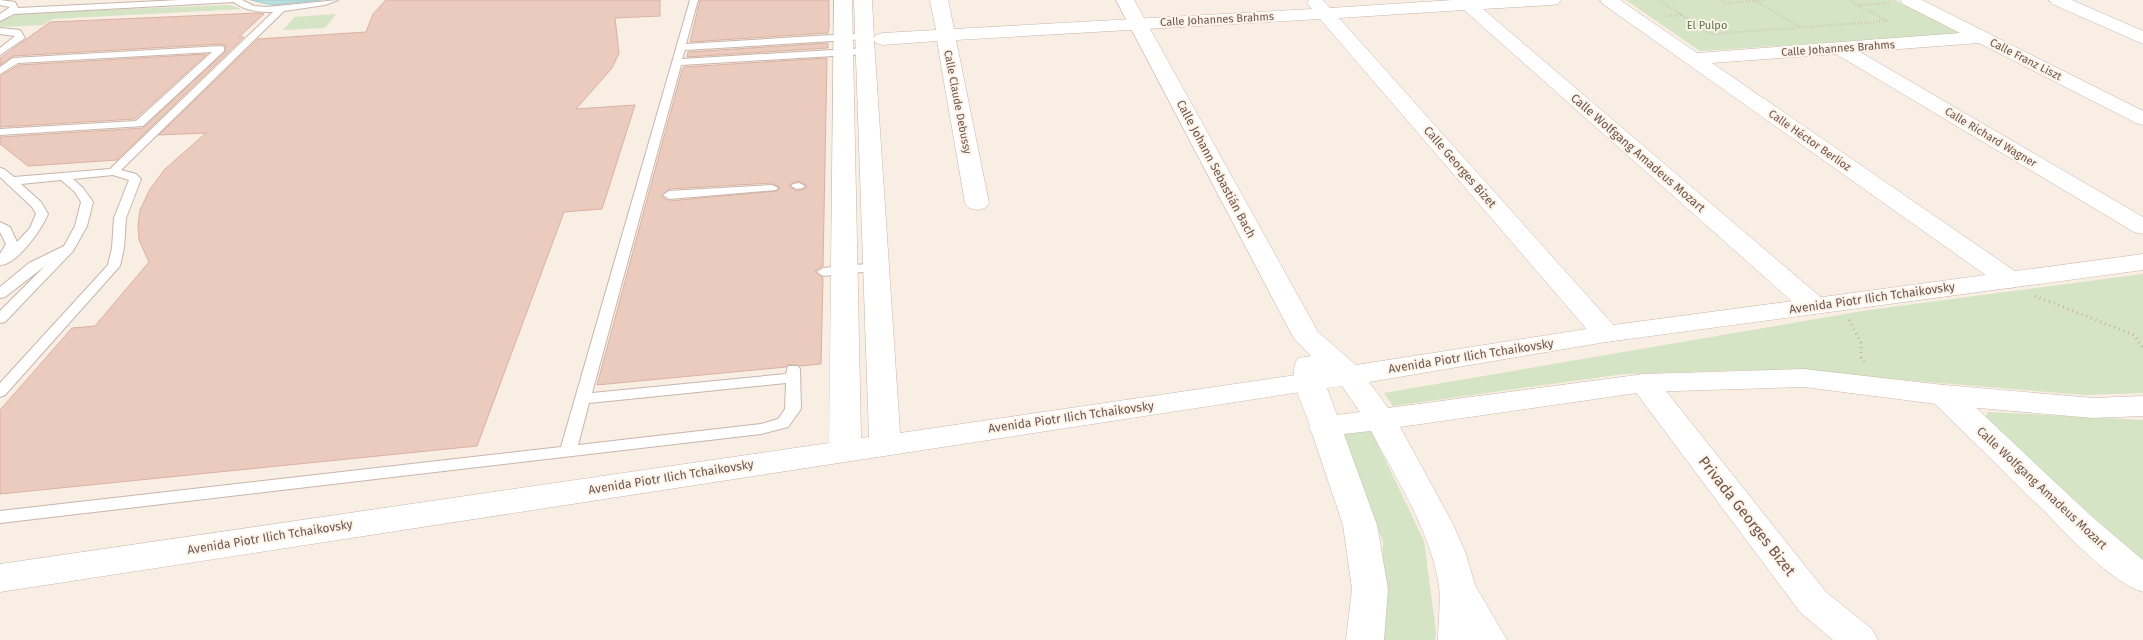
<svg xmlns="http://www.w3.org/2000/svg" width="2143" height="640" font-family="'Fira Sans',sans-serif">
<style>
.green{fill:#d4e4c4}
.water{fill:#bbdedf;stroke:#a2ced0}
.building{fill:#ebcbbe;stroke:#dbb1a1;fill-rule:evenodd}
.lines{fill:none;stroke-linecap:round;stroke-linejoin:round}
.lane-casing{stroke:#c8b5ac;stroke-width:2}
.street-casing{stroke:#c8b5ac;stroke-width:1}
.secondary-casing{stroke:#cdb7ac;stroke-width:1}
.path-far1{stroke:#cfafa2;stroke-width:2.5;stroke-dasharray:0.5 2.5;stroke-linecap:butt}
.path{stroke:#cfafa2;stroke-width:3;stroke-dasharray:1 4;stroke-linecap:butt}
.lane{fill:#fff;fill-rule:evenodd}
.street{fill:#fff;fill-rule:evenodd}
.secondary{fill:#fff;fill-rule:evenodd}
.labels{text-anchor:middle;stroke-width:4;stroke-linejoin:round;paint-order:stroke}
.far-street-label{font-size:11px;fill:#6d554d;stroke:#fcf3e9}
.far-park-label{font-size:11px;fill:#5c7849;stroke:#fcf3e9}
.street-label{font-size:12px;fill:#6d554d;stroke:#fcf3e9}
.near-street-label{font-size:15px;fill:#6d554d;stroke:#fcf3e9}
</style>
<rect width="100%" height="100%" fill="#f9eee3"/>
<!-- green -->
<g class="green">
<path d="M 1626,0 L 1895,0 L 1962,34 L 1700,51 Z"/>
<path d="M 229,5 L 242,9 L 53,19 L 42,25 L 0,27 L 0,21 L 21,13 Z"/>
<path d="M 336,14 L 325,28 L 283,30 L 295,17 Z"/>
<path d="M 2143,274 L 2143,393 L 2084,395 L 1856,376 L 1747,370 L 1624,374 L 1393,406 L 1384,393 L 1869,310 Z"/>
<path d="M 1988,412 L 2143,420 L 2143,562 L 1985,419 Z"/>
<path d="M 1371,430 L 1424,541 L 1436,632 L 1435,640 L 1381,640 L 1383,541 L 1335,435 Z"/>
</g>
<!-- water -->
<path class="water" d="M 251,0 L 321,0 L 272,5 Z"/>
<!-- building -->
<g class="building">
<path d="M 386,0 L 660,0 L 660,16 L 615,18 L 619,53 L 612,68 L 576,109 L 635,105 L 602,209 L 564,212 L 477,446 L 0,494 L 0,410 L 72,328 L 95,326 L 149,262 L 139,240 L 138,225 L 140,210 L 150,189 L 165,169 L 206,133 L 159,135 L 258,39 L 366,32 L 373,14 Z"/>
<path d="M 700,0 L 829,0 L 829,28 L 828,33 L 690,42 Z"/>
<path d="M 258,13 L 264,14 L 239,37 L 244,37 L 117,160 L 28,166 L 0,144 L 0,137 L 143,128 L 226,51 L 226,46 L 221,44 L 13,56 L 0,65 L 0,58 L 50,22 Z"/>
<path d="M 828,43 L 828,48 L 687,57 L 688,52 Z"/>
<path d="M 207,54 L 135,119 L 0,127 L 0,76 L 19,65 Z"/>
<path d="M 827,58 L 823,266 L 815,271 L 823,278 L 821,364 L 800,366 L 788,364 L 786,367 L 597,385 L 682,70 L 684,67 ZM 799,181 L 807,186 L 804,189 L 796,191 L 789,186 L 792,183 ZM 772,183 L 780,188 L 777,191 L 669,201 L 661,196 L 669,189 Z"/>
</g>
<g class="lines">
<defs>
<g id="lane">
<path d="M 0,0 L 15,2 L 18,8 L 180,0 L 242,0 L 254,6 L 267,7 L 338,0 L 325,5 L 284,11 L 121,170 L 136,174 L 141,179 L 126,218 L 124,248 L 120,266 L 5,395 L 0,397 L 0,383 L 108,265 L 112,248 L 114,218 L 129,180 L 113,175 L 73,179 L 83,188 L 93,202 L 87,226 L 73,251 L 5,322 L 0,323 L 0,311 L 45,266 L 5,297 L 0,298 L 0,287 L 29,263 L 64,246 L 75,226 L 81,202 L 75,192 L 61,180 L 21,184 L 41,202 L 48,214 C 42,229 17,265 0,265 L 0,254 L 6,244 L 0,232 L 0,222 L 10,227 L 17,242 L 30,228 L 36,214 L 32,207 L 0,177 L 0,168 L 4,169 L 14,177 L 110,169 L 273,12 C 259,12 245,11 234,2 L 14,14 L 0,21 L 0,14 L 10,7 L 0,5 Z"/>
<path d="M 690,0 L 698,0 L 686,44 L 865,33 L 870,36 L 865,39 L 685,50 L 682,59 L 866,48 L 871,51 L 866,54 L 681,65 L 592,393 L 786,374 L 788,366 L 798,366 L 800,369 L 801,409 L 788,427 L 761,434 L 0,523 L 0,511 L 561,447 ZM 786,383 L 785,409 L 778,419 L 761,424 L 578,445 L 589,403 Z"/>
<path d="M 0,28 L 20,30 L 25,38 L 0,55 L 0,48 L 15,36 L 0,34 Z"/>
<path d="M 221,46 L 224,47 L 224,51 L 143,126 L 0,135 L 0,129 L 136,121 L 212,52 L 18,63 L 0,74 L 0,67 L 13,58 Z"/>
<path d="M 799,183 L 805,186 L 803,188 L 797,189 L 791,186 L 793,184 Z"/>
<path d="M 772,185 L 778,188 L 776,190 L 669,199 L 663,195 L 669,191 Z"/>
<path d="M 877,263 L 882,264 L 883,267 L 882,270 L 823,276 L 817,272 L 823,268 Z"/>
</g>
<g id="street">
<path d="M 834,0 L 852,0 L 861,438 L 869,437 L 854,0 L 872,0 L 874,38 L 876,35 L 883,33 L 936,30 L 930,0 L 948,0 L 954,29 L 1312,9 L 1307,3 L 1309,0 L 1323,0 L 1330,8 L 1453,0 L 1561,0 L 1558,4 L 1552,5 L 1483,9 L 1824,300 L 1828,306 L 1824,312 L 1814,314 L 1804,312 L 1464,10 L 1339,18 L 1616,328 L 1620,334 L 1616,340 L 1606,342 L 1596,340 L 1320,19 L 956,40 L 989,203 L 985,208 L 977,210 L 969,208 L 965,203 L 937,41 L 883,45 L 876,43 L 874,40 L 900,433 L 1310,373 L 1320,375 L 1325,382 L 1320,389 L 0,592 L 0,564 L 829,443 Z"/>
<path d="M 1600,0 L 1620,0 L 1697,53 L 1960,33 L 1903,4 L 1900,0 L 1922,0 L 2143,111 L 2143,125 L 2136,123 L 1979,43 L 1860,52 L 2143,217 L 2143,234 L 2134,232 L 1836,54 L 1712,63 L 2019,274 L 2023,280 L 2019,286 L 2010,288 L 2001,286 L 1603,4 Z"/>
<path d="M 2049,0 L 2072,0 L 2143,31 L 2143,44 L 2052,4 Z"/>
<path d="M 1644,374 L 1654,376 L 1826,592 L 1872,629 L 1878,640 L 1833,640 L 1800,612 L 1629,383 L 1634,376 Z"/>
<path d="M 1944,385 L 1955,388 L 2090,515 L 2143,560 L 2143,592 C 2109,581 2069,536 2043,510 C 2006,474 1970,438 1933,402 L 1929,395 L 1933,388 Z"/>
</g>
<path id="secondary" d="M 1116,0 L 1134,0 L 1318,332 L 1356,365 L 1606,326 L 2143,254 L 2143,270 L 1606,342 L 1369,382 L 1388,408 L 1644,374 L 1804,369 L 1944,385 L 2093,398 L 2143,396 L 2143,416 L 2093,418 L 1944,405 L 1804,387 L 1644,392 L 1400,427 L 1453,524 L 1466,554 L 1475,585 L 1507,640 L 1438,640 C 1438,623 1441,603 1439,586 C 1431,532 1396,478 1371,431 L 1344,434 L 1377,525 L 1388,589 L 1384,640 L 1346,640 L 1352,589 L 1343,525 L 1312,433 L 1309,427 L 1310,425 C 1304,407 1286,375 1298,358 L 1311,356 L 1293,337 ZM 1342,386 L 1360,412 L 1337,415 L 1327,388 Z"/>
</defs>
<!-- lane casing -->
<use href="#lane" class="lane-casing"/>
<!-- street casing -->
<use href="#street" class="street-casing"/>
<!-- secondary casing -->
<use href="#secondary" class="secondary-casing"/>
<!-- path-far1 -->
<g class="path-far1">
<path d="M 1659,0 L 1711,34 L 1888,21 L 1848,0"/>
<path d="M 1720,0 L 1725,3 L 1765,0"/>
<path d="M 1755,1 L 1800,27"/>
<path d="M 1858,5 L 1889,3"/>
<path d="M 1665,16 L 1682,15"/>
</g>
<!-- path -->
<g class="path">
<path d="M 2035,296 L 2134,335 L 2143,348"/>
<path d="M 1849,320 L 1861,343 L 1861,358 L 1866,364"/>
</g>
<!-- lane -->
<use href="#lane" class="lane"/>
<!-- street -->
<use href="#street" class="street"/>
<!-- secondary -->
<use href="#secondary" class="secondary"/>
</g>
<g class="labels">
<!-- far-street labels -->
<g class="far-street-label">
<text transform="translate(1217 19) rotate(-3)" y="4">Calle Johannes Brahms</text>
<text transform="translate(1838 48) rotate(-4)" y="4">Calle Johannes Brahms</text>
<text transform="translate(2026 59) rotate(27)" y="4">Calle Franz Liszt</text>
<text transform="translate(958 102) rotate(79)" y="4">Calle Claude Debussy</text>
<text transform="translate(1991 137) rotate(31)" y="4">Calle Richard Wagner</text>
<text transform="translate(1810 140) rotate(35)" y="4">Calle Héctor Berlioz</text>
</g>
<!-- far-park labels -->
<g class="far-park-label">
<text x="1707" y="29">El Pulpo</text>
</g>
<!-- street labels -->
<g class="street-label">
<text transform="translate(1638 153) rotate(41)" y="4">Calle Wolfgang Amadeus Mozart</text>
<text transform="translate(1460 167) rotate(49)" y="4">Calle Georges Bizet</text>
<text transform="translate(1216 169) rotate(62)" y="4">Calle Johann Sebastián Bach</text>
<text transform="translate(1872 298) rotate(-8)" y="4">Avenida Piotr Ilich Tchaikovsky</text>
<text transform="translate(1471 356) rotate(-9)" y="4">Avenida Piotr Ilich Tchaikovsky</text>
<text transform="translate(1071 417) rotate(-8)" y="4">Avenida Piotr Ilich Tchaikovsky</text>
<text transform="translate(671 477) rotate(-9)" y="4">Avenida Piotr Ilich Tchaikovsky</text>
<text transform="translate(2042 488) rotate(43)" y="4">Calle Wolfgang Amadeus Mozart</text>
<text transform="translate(270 537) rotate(-9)" y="4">Avenida Piotr Ilich Tchaikovsky</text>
</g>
<!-- near-street labels -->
<g class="near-street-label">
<text transform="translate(1747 516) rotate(52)" y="5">Privada Georges Bizet</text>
</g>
</g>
</svg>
